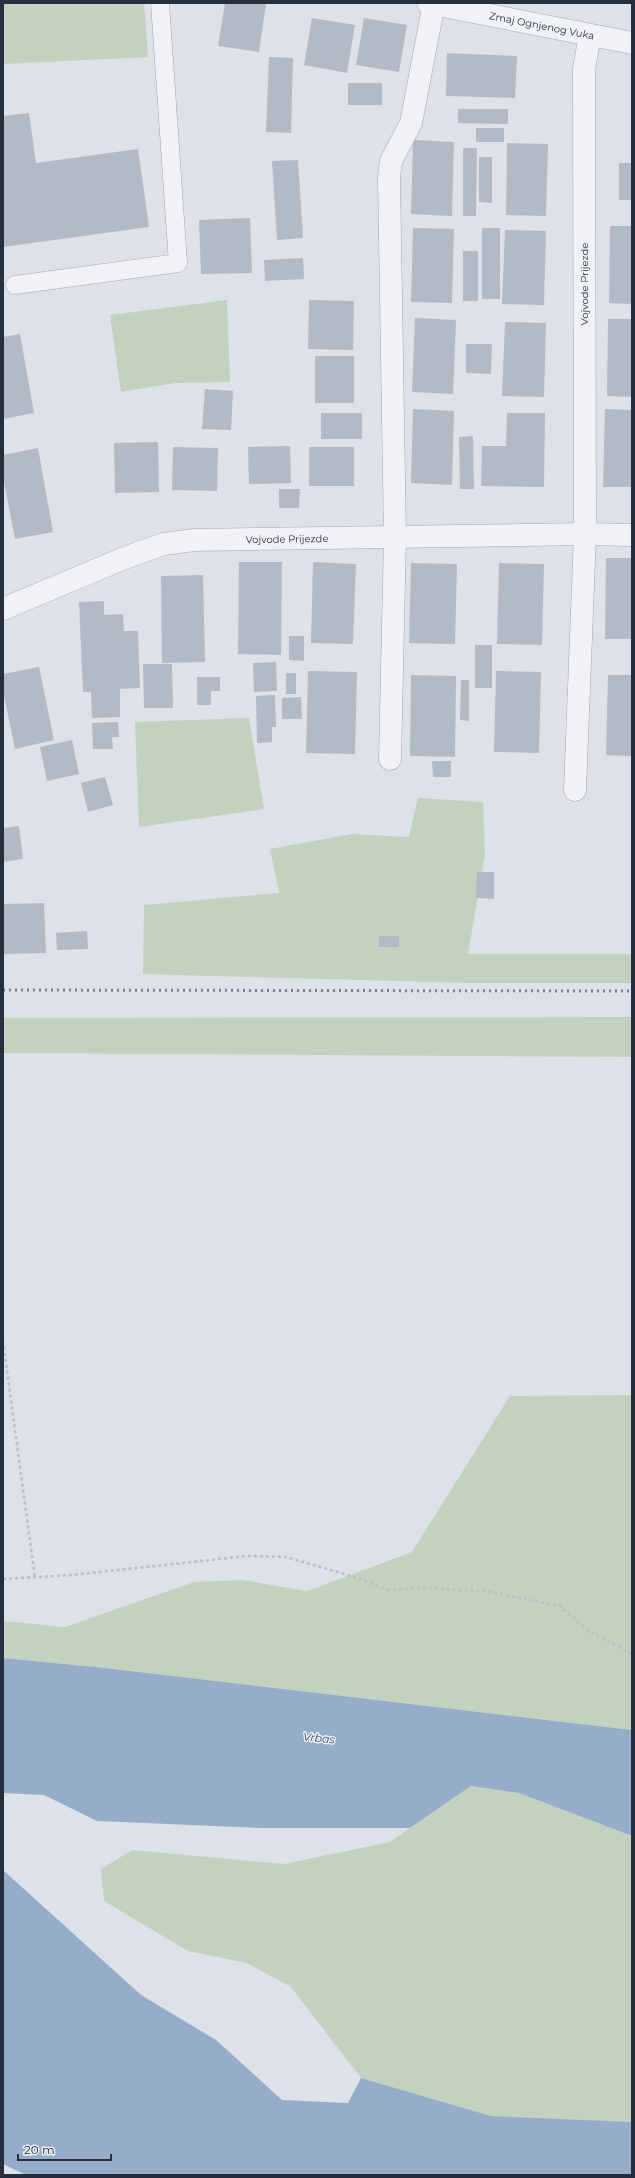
<svg xmlns="http://www.w3.org/2000/svg" width="635" height="2178" viewBox="0 0 635 2178" font-family="Montserrat,sans-serif">
<style>
.green{fill:#c2d2be}
.water{fill:#96adca}
.building{fill:#b4bac5}
.lines{fill:none;stroke-linecap:round;stroke-linejoin:round}
.lane-casing{stroke:#a2a8b2;stroke-width:19}
.street-casing{stroke:#a2a8b2;stroke-width:23}
.path{stroke:#bbbfc6;stroke-width:2.5;stroke-dasharray:3 3;stroke-linecap:butt}
.lane{stroke:#f0f2f6;stroke-width:18}
.street{stroke:#f0f2f6;stroke-width:22}
.rail{stroke:#768092;stroke-width:3;stroke-dasharray:2 4;stroke-linecap:butt}
.labels{text-anchor:middle;dominant-baseline:central;stroke-width:3;stroke-linejoin:round;paint-order:stroke}
.street-label{font-size:10px;fill:#262e3f;stroke:#edf0f5}
.water-label{font-size:11px;font-style:italic;fill:#2f4b74;stroke:#edf0f5}
</style>
<rect width="100%" height="100%" fill="#dde1e8"/>
<g class="green">
<polygon points="3,3 144,3 148,57 3,64"/>
<polygon points="227,300 230,382 176,383 121,392 110,315"/>
<polygon points="249,718 264,809 139,827 135,722"/>
<polygon points="418,798 483,802 485,855 468,954 632,954 632,983 467,983 143,974 144,905 279,893 270,849 352,834 409,837"/>
<polygon points="632,1017 632,1057 3,1053 3,1018"/>
<polygon points="632,1395 632,1730 105,1668 3,1658 3,1621 65,1627 194,1582 242,1580 307,1591 412,1552 510,1396"/>
<polygon points="471,1786 519,1793 632,1836 632,2122 491,2116 361,2078 291,1987 247,1963 188,1951 104,1901 101,1869 132,1850 284,1864 390,1842"/>
</g>
<g class="water">
<polygon points="3,1658 105,1668 632,1730 632,1836 519,1793 471,1786 410,1828 260,1828 97,1821 44,1795 3,1793"/>
<polygon points="3,1870 141,1995 216,2040 282,2100 348,2103 361,2078 491,2116 632,2122 632,2175 26,2175 3,2164"/>
</g>
<g class="building">
<polygon points="225,3 266,3 259,52 218,46"/>
<polygon points="312,18 355,25 347,73 304,65"/>
<polygon points="364,18 407,25 399,72 356,65"/>
<polygon points="447,53 517,56 515,98 446,96"/>
<polygon points="269,57 293,58 291,133 266,132"/>
<rect x="348" y="83" width="34" height="22"/>
<polygon points="458,109 508,109 508,124 458,123"/>
<polygon points="29,113 36,163 138,149 149,227 3,247 3,116"/>
<rect x="476" y="128" width="28" height="14"/>
<polygon points="413,140 454,142 452,216 411,214"/>
<polygon points="507,143 548,144 546,216 506,215"/>
<polygon points="463,148 477,148 476,216 463,216"/>
<polygon points="479,157 492,157 492,203 479,202"/>
<polygon points="298,160 303,238 277,240 272,161"/>
<rect x="619" y="163" width="13" height="37"/>
<polygon points="250,218 252,273 201,274 199,220"/>
<polygon points="610,226 632,226 632,304 609,303"/>
<polygon points="413,228 454,229 452,303 411,302"/>
<rect x="482" y="228" width="18" height="71"/>
<polygon points="505,230 546,231 544,305 502,304"/>
<rect x="463" y="251" width="15" height="50"/>
<polygon points="303,258 304,279 265,281 264,260"/>
<polygon points="309,300 354,301 353,350 308,349"/>
<polygon points="415,318 456,320 453,394 412,392"/>
<polygon points="608,319 632,319 632,397 607,396"/>
<polygon points="505,322 546,323 544,397 502,396"/>
<polygon points="20,334 34,413 3,419 3,337"/>
<polygon points="466,344 492,344 491,374 466,373"/>
<rect x="315" y="356" width="39" height="47"/>
<polygon points="205,389 233,391 231,430 202,429"/>
<polygon points="413,409 454,411 452,485 411,483"/>
<polygon points="605,409 632,410 632,487 603,487"/>
<rect x="321" y="413" width="41" height="26"/>
<polygon points="507,413 545,413 544,487 481,486 482,446 506,446"/>
<polygon points="473,436 474,489 460,489 459,437"/>
<polygon points="158,442 159,492 115,493 114,443"/>
<polygon points="290,446 291,483 249,484 248,447"/>
<polygon points="173,447 218,448 217,491 172,490"/>
<rect x="309" y="447" width="45" height="39"/>
<polygon points="38,448 53,532 15,539 3,477 3,455"/>
<polygon points="279,489 300,489 299,508 279,508"/>
<polygon points="606,558 632,558 632,639 605,639"/>
<polygon points="239,562 282,562 281,655 238,654"/>
<polygon points="313,562 356,564 353,644 311,643"/>
<polygon points="411,563 457,564 455,644 409,643"/>
<polygon points="499,563 544,564 542,645 497,644"/>
<polygon points="203,575 205,662 162,663 161,576"/>
<polygon points="104,601 104,615 123,614 124,631 138,631 140,688 120,689 120,717 92,718 91,692 83,692 79,602"/>
<polygon points="289,636 304,636 304,661 289,660"/>
<rect x="475" y="645" width="17" height="43"/>
<polygon points="276,662 277,691 254,692 253,663"/>
<polygon points="143,664 172,664 173,708 144,708"/>
<polygon points="39,667 54,740 15,749 3,691 3,674"/>
<polygon points="308,671 357,672 355,754 306,753"/>
<polygon points="496,671 541,672 539,753 494,752"/>
<rect x="286" y="673" width="10" height="21"/>
<polygon points="411,675 456,676 455,757 410,756"/>
<polygon points="608,675 632,675 632,756 606,755"/>
<polygon points="197,677 220,677 220,691 211,691 211,705 197,705"/>
<polygon points="461,680 469,680 469,721 460,720"/>
<polygon points="275,695 276,727 272,727 272,742 257,743 256,696"/>
<polygon points="301,697 302,719 282,719 282,698"/>
<polygon points="118,722 119,737 112,737 113,749 93,749 92,723"/>
<polygon points="72,740 79,774 47,781 40,747"/>
<polygon points="432,761 451,761 451,777 433,777"/>
<polygon points="105,777 113,805 88,812 81,783"/>
<polygon points="19,826 23,859 3,862 3,828"/>
<polygon points="477,872 494,872 494,899 476,898"/>
<polygon points="44,903 46,953 3,954 3,904"/>
<polygon points="87,931 88,949 57,950 56,933"/>
<rect x="379" y="936" width="20" height="11"/>
</g>
<g class="lines">
<defs>
<polyline id="lane" points="15,285 178,263 160,3"/>
<g id="street">
<path id="s1" d="M 428,3 L 632,43"/>
<path id="s2" d="M 3,609 L 127,557 L 164,544 L 194,540 L 585,534 L 632,535"/>
<polyline points="390,759 395,537 389,178 391,161 411,123 434,3"/>
<polyline points="575,790 585,534 584,69 590,35"/>
</g>
</defs>
<use href="#lane" class="lane-casing"/>
<use href="#street" class="street-casing"/>
<g class="path">
<polyline points="3,1341 35,1578"/>
<polyline points="3,1579 72,1575 247,1556 286,1557 351,1576 389,1590 419,1588 486,1591 560,1606 587,1630 632,1654"/>
</g>
<use href="#lane" class="lane"/>
<use href="#street" class="street"/>
<polyline class="rail" points="3,990 632,991"/>
</g>
<g class="labels">
<g class="street-label">
<text stroke="none"><textPath href="#s1" startOffset="116">Zmaj Ognjenog Vuka</textPath></text>
<text transform="translate(584 284) rotate(-90)">Vojvode Prijezde</text>
<text stroke="none"><textPath href="#s2" startOffset="297">Vojvode Prijezde</textPath></text>
</g>
<g class="water-label">
<text transform="translate(319 1738) rotate(6)">Vrbas</text>
</g>
</g>
<rect width="635" height="2178" fill="none" stroke="#262e3f" stroke-width="8"/>
<path d="M18 2154v6h93v-6" fill="none" stroke="#262e3f" stroke-width="2"/>
<text x="24" y="2154" font-size="12" fill="#262e3f" stroke="#edf0f5" stroke-width="3" paint-order="stroke">20 m</text>
</svg>
